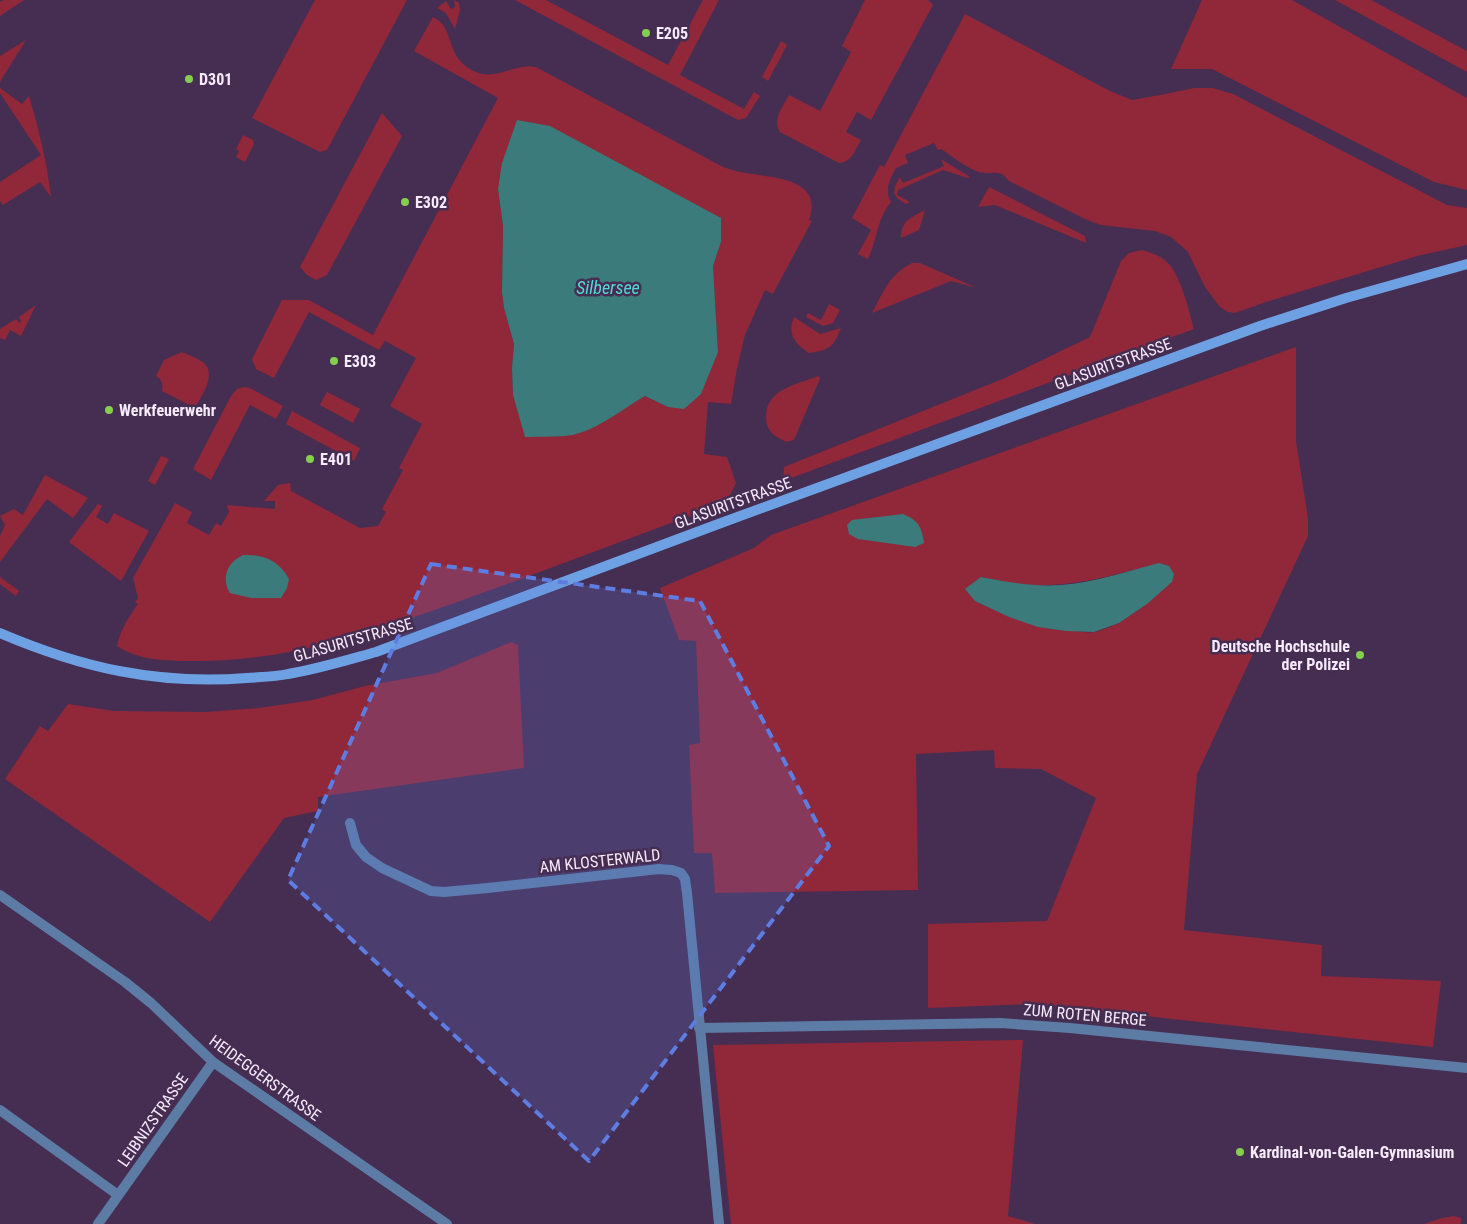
<svg xmlns="http://www.w3.org/2000/svg" width="1467" height="1224" viewBox="0 0 1467 1224" font-family="'Roboto Condensed',sans-serif">
<style>
.green{fill:#90283a;fill-rule:evenodd}
.water{fill:#3b7b7b}
.lines{fill:none;stroke-linecap:round;stroke-linejoin:round}
.minor{stroke:#5c7ca6;stroke-width:10}
.secondary{stroke:#6da1e3;stroke-width:10}
.marked{fill:#5e7de3;fill-opacity:0.2;stroke:#5e7de3;stroke-width:4;stroke-dasharray:10 6;stroke-linejoin:round}
.poi-dot{fill:#83d04e;stroke:#462d52;stroke-width:2}
.labels{text-anchor:middle;dominant-baseline:central;stroke-width:5;stroke-linejoin:round;paint-order:stroke}
.poi-label{font-size:16px;font-weight:bold;fill:#f6eafc;stroke:#462d52;text-anchor:start}
.street-label{font-size:16px;fill:#f6eafc;stroke:#462d52}
.water-label{font-size:18px;font-style:italic;fill:#51d9d9;stroke:#462d52}
</style>
<rect width="100%" height="100%" fill="#462d52"/>
<g class="green">
<polygon points="4,0 24,0 0,16 0,2"/>
<polygon points="315,0 407,0 327,150 320,152 252,118"/>
<polygon points="454,0 459,3 460,10 455,29 446,13 437,8 446,1 451,9 455,7"/>
<polygon points="515,0 546,0 668,65 703,0 719,0 680,75 744,109 754,92 760,96 746,118 738,120"/>
<path d="M 865,0 L 928,0 L 933,5 L 871,120 L 857,112 L 846,132 L 861,140 C 855,150 852,162 839,163 L 780,132 C 772,119 783,107 789,95 L 820,111 L 851,52 L 842,46 Z"/>
<polygon points="1202,0 1292,0 1467,98 1467,190 1434,182 1212,69 1171,69"/>
<polygon points="1335,0 1371,0 1467,51 1467,72"/>
<path d="M 965,14 L 1110,91 L 1132,100 L 1160,95 L 1194,88 L 1213,88 L 1233,94 L 1447,205 L 1467,208 L 1467,245 L 1417,256 L 1266,302 L 1235,313 L 1228,312 L 1220,307 L 1205,287 L 1188,252 L 1171,237 L 1155,231 L 1101,225 L 1085,219 L 1009,181 C 999,167 990,176 979,172 C 966,168 953,157 941,149 L 938,150 L 934,143 L 905,155 L 908,163 L 896,168 C 890,179 884,190 891,202 C 876,221 878,238 868,259 L 858,254 L 871,230 L 852,218 L 880,165 L 884,167 Z"/>
<path d="M 433,17 C 457,28 443,58 476,72 C 498,81 516,62 536,67 L 723,167 C 730,169 738,172 746,173 C 773,178 824,178 809,220 L 812,221 L 773,294 L 765,290 L 745,335 L 737,368 L 731,404 L 708,402 L 704,454 L 727,457 L 736,483 L 730,495 L 722,504 C 663,526 604,548 545,570 C 497,588 448,606 399,622 C 327,645 267,662 189,661 C 165,661 138,660 117,646 C 121,628 128,618 138,604 L 135,602 L 138,598 L 133,578 L 175,503 L 192,512 L 187,523 L 209,535 L 216,523 L 221,526 L 229,512 L 227,505 L 275,509 L 275,501 L 264,501 L 278,485 L 290,483 L 291,491 L 360,528 L 378,526 L 386,512 L 382,509 L 403,470 L 399,468 L 422,424 L 390,406 L 416,358 L 385,341 L 379,350 L 309,312 L 274,378 L 256,369 L 252,359 L 282,300 L 309,300 L 373,335 L 498,98 L 414,51 ZM 498,189 L 721,242 L 713,266 L 718,352 L 668,407 L 645,396 L 631,404 L 513,395 L 512,368 L 514,344 L 504,308 L 502,292 L 503,226 Z"/>
<polygon points="26,40 0,82 0,56"/>
<polygon points="781,41 787,45 768,81 762,77"/>
<path d="M 0,88 L 22,104 L 29,96 C 39,130 47,162 51,197 L 40,182 L 3,205 L 0,201 L 0,182 L 41,155 L 0,93 Z"/>
<polygon points="382,113 402,136 327,275 316,280 307,275 300,267"/>
<polygon points="243,135 253,140 254,144 245,162 236,157 239,151 236,149"/>
<polygon points="941,159 970,177 968,178 943,170 898,190 897,195 910,202 906,204 897,198 894,193 895,186 900,177 903,183 944,166"/>
<polygon points="989,187 1085,236 1086,243 995,205 978,207"/>
<path d="M 925,210 L 919,230 L 901,238 C 901,220 911,218 925,210 Z"/>
<path d="M 1142,250 C 1151,253 1160,255 1167,262 C 1181,275 1189,311 1194,329 L 783,481 L 784,467 L 1005,378 L 1090,337 L 1121,261 L 1129,253 Z"/>
<path d="M 912,263 L 920,263 L 977,288 L 951,281 L 872,313 C 884,291 889,275 912,263 Z"/>
<polygon points="829,304 840,310 833,323 823,326 806,317 808,313 821,320"/>
<polygon points="36,305 21,336 10,330 5,340 0,338 0,329 16,319 19,323 21,321 19,317"/>
<path d="M 794,317 L 820,334 L 841,328 C 833,348 829,350 809,353 C 795,344 787,334 794,317 Z"/>
<path d="M 1296,347 L 1296,441 L 1308,518 L 1308,536 L 1197,774 L 1184,930 L 1322,945 L 1321,976 L 1441,981 L 1433,1047 L 1033,1004 L 928,1008 L 928,924 L 1047,921 L 1096,798 L 1041,769 L 995,768 L 994,750 L 916,754 L 918,890 L 715,893 L 712,853 L 694,853 L 689,745 L 700,743 L 696,641 L 679,640 L 660,588 L 754,548 L 771,535 ZM 1132,570 L 1172,582 C 1149,602 1125,624 1095,632 C 1090,633 1082,632 1076,631 C 1037,630 1010,617 975,601 L 981,577 C 996,580 1011,584 1026,585 C 1063,587 1097,580 1132,570 Z"/>
<path d="M 182,352 C 188,355 198,358 204,363 C 217,376 201,396 195,408 L 162,391 C 163,384 162,379 156,376 L 164,360 Z"/>
<path d="M 818,376 L 820,378 L 819,381 L 794,440 L 787,442 C 775,437 766,431 766,417 C 766,389 796,385 818,376 Z"/>
<polygon points="244,387 250,388 283,406 276,419 250,405 211,480 193,469 231,396 237,389"/>
<polygon points="327,392 360,409 353,423 320,405"/>
<polygon points="292,411 360,448 354,461 286,424"/>
<polygon points="161,456 169,459 155,485 148,481"/>
<polygon points="45,475 88,498 73,518 47,499 0,562 0,536 5,525 0,516 14,509 23,515"/>
<polygon points="98,504 102,506 96,517 108,524 114,513 149,531 121,581 69,542"/>
<polygon points="0,577 19,591 16,596 0,584"/>
<polygon points="511,642 518,645 524,768 318,797 318,811 284,818 210,922 5,779 40,726 48,731 68,704 114,711 206,712 259,708 313,700 365,686 437,673"/>
<polygon points="1023,1040 1008,1216 1035,1224 731,1224 713,1045"/>
<polygon points="1454,1216 1461,1218 1461,1222 1460,1224 1424,1224 1442,1218"/>
</g>
<g class="water">
<path d="M 517,120 L 550,126 L 721,218 L 721,242 L 713,266 L 718,352 L 701,394 L 684,409 L 668,407 L 645,396 C 622,409 602,427 576,434 C 562,438 541,436 525,437 L 513,395 L 512,368 L 514,344 L 504,308 L 502,292 L 503,226 L 498,189 L 502,163 Z"/>
<path d="M 903,514 C 919,521 921,526 924,543 L 915,547 L 858,539 L 849,534 L 847,525 L 852,520 Z"/>
<path d="M 243,555 C 264,554 279,561 289,579 L 287,588 L 281,598 L 251,598 L 230,593 C 224,585 224,570 233,562 C 235,559 240,557 243,555 Z"/>
<path d="M 1159,563 L 1169,566 L 1174,574 L 1172,582 L 1147,604 L 1119,623 L 1094,632 L 1066,631 L 1038,627 L 1009,617 L 975,601 L 965,589 L 981,577 C 1008,582 1034,587 1061,585 C 1094,583 1127,571 1159,563 Z"/>
</g>
<g class="lines">
<g class="minor">
<polyline points="350,823 356,845 366,857 382,868 431,891 444,892 488,888 659,869 672,870 681,873 685,879 687,893 719,1224"/>
<polyline points="0,895 125,982 151,1003 213,1062 447,1224"/>
<polyline points="699,1028 1000,1023 1070,1028 1467,1068"/>
<polyline points="0,1110 118,1195"/>
<polyline points="98,1224 213,1062"/>
</g>
<path class="secondary" d="M 0,633 C 82,668 157,685 247,678 C 260,677 275,677 288,674 C 318,669 347,660 376,652 L 721,523 L 1260,326 L 1346,298 L 1467,264"/>
</g>
<path class="marked" d="M 431,564 L 700,601 L 829,846 L 589,1161 L 288,880 Z"/>
<g class="poi-dot">
<circle cx="646" cy="33" r="5"/>
<circle cx="189" cy="79" r="5"/>
<circle cx="405" cy="202" r="5"/>
<circle cx="334" cy="361" r="5"/>
<circle cx="109" cy="410" r="5"/>
<circle cx="310" cy="459" r="5"/>
<circle cx="1360" cy="655" r="5"/>
<circle cx="1240" cy="1152" r="5"/>
</g>
<g class="labels">
<g class="poi-label">
<text x="656" y="33">E205</text>
<text x="199" y="79">D301</text>
<text x="415" y="202">E302</text>
<text x="344" y="361">E303</text>
<text x="119" y="410">Werkfeuerwehr</text>
<text x="320" y="459">E401</text>
<text x="1350" y="646" text-anchor="end">Deutsche Hochschule<tspan x="1350" dy="18">der Polizei</tspan></text>
<text x="1250" y="1152">Kardinal-von-Galen-Gymnasium</text>
</g>
<g class="street-label">
<text transform="translate(1113 364) rotate(-20)">GLASURITSTRASSE</text>
<text transform="translate(733 503) rotate(-20)">GLASURITSTRASSE</text>
<text transform="translate(353 640) rotate(-16)">GLASURITSTRASSE</text>
<text transform="translate(600 861) rotate(-6)">AM KLOSTERWALD</text>
<text transform="translate(1085 1015) rotate(5)">ZUM ROTEN BERGE</text>
<text transform="translate(265 1078) rotate(36)">HEIDEGGERSTRASSE</text>
<text transform="translate(153 1120) rotate(-55)">LEIBNIZSTRASSE</text>
</g>
<g class="water-label">
<text x="608" y="287">Silbersee</text>
</g>
</g>
</svg>
